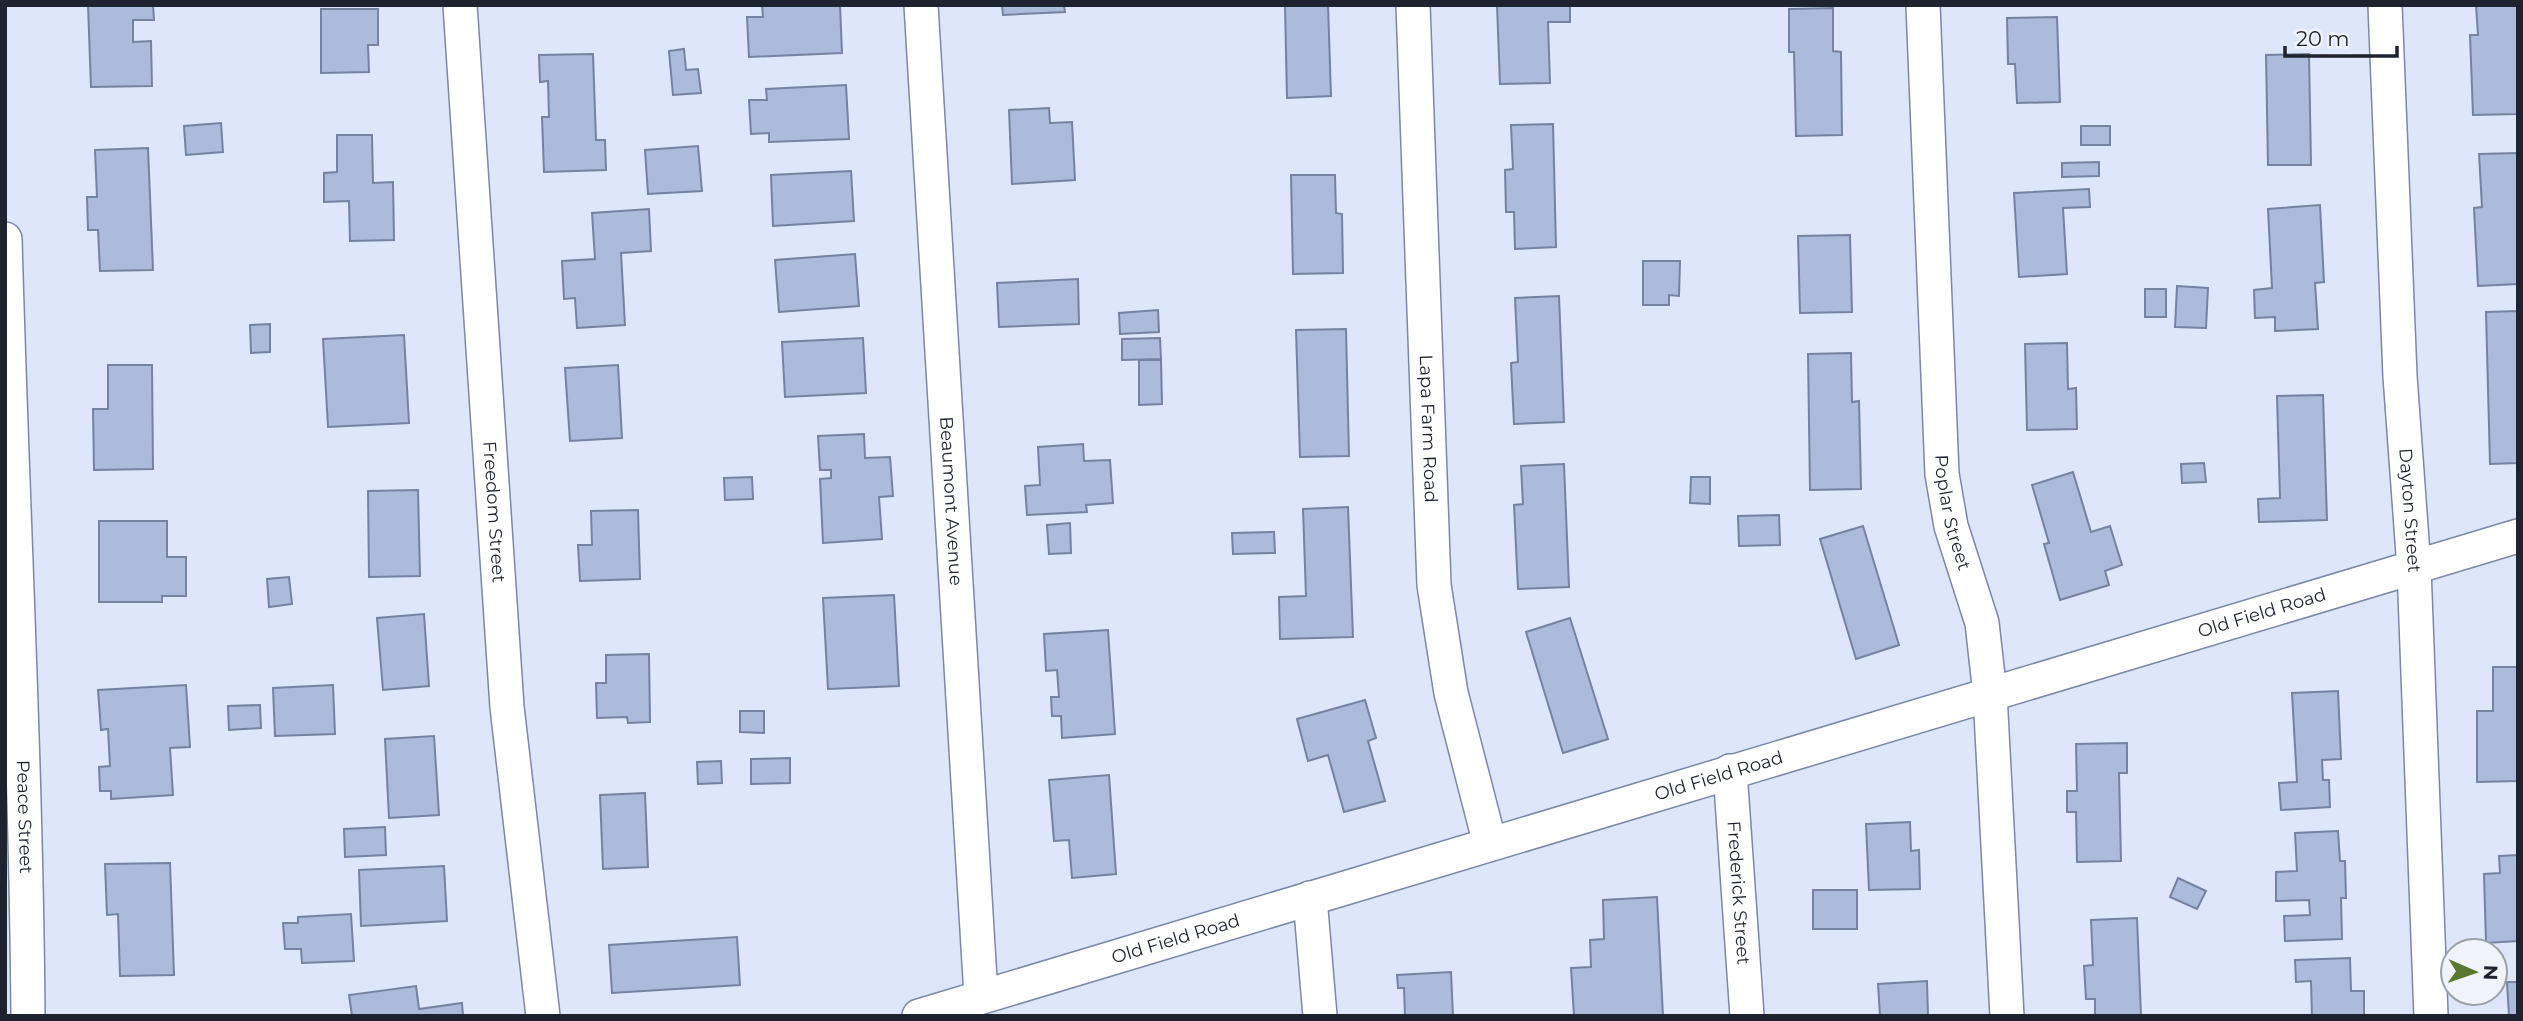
<svg xmlns="http://www.w3.org/2000/svg" width="2523" height="1021" viewBox="0 0 2523 1021" font-family="Montserrat,sans-serif">
<style>
.building{fill:#acbadb;stroke:#7582a0;stroke-width:2}
.lines{fill:none;stroke-linecap:round;stroke-linejoin:round}
.street-casing{stroke:#7b88a7;stroke-width:36}
.street{stroke:#fff;stroke-width:33}
.labels{text-anchor:middle;dominant-baseline:central;stroke-width:6;stroke-linejoin:round;paint-order:stroke}
.street-label{font-size:18px;fill:#1e232f;stroke:#f0f3fa}
</style>
<rect width="100%" height="100%" fill="#dde6fa"/>
<g class="building">
<polygon points="88,5 153,5 154,20 133,20 133,42 151,41 152,86 91,87"/>
<polygon points="762,5 840,5 842,53 749,57 747,17 763,17"/>
<polygon points="1002,5 1064,5 1065,12 1003,15"/>
<polygon points="1285,5 1328,5 1331,96 1287,98"/>
<polygon points="1497,5 1570,5 1570,22 1548,22 1550,83 1500,84"/>
<polygon points="2476,5 2518,5 2518,114 2473,115 2470,35 2478,35"/>
<polygon points="1833,8 1833,51 1841,52 1842,135 1796,136 1794,52 1789,52 1789,9"/>
<polygon points="321,9 378,9 378,45 368,45 369,72 321,73"/>
<polygon points="2057,17 2060,102 2017,103 2015,64 2008,64 2007,18"/>
<polygon points="684,49 686,70 698,69 701,93 673,95 669,51"/>
<polygon points="593,54 596,140 605,140 606,170 544,172 542,117 549,117 548,81 540,82 539,55"/>
<polygon points="2309,54 2311,165 2268,165 2266,55"/>
<polygon points="846,85 849,139 769,142 769,133 751,134 749,100 767,100 766,89"/>
<polygon points="1049,108 1050,123 1072,122 1075,180 1012,184 1009,110"/>
<polygon points="221,123 223,152 186,155 184,126"/>
<polygon points="1553,124 1556,247 1515,249 1514,212 1506,212 1505,170 1513,169 1511,125"/>
<rect x="2081" y="126" width="29" height="19"/>
<polygon points="337,135 372,135 373,183 393,182 394,240 350,241 349,201 324,202 324,173 337,172"/>
<polygon points="698,146 702,191 648,194 645,150"/>
<polygon points="148,148 153,270 100,271 98,230 88,230 87,197 97,197 95,150"/>
<polygon points="2518,153 2518,284 2478,286 2474,208 2482,207 2479,154"/>
<polygon points="2099,162 2099,176 2062,177 2062,163"/>
<polygon points="851,171 854,221 773,226 771,175"/>
<polygon points="1291,175 1335,175 1336,213 1342,214 1343,273 1293,274"/>
<polygon points="2089,189 2090,207 2063,208 2067,274 2019,277 2014,193"/>
<polygon points="2320,205 2324,282 2315,283 2318,329 2275,331 2275,317 2255,318 2254,290 2272,288 2268,209"/>
<polygon points="649,209 651,251 621,253 625,325 577,328 575,298 564,299 562,261 595,259 592,213"/>
<polygon points="1850,235 1852,312 1800,313 1798,236"/>
<polygon points="855,254 859,306 779,312 775,260"/>
<polygon points="1643,261 1680,261 1679,296 1669,295 1669,305 1643,305"/>
<polygon points="1078,279 1079,324 999,327 997,283"/>
<polygon points="2177,286 2208,288 2206,328 2175,327"/>
<rect x="2145" y="289" width="21" height="28"/>
<polygon points="1559,296 1564,422 1514,424 1511,363 1518,362 1515,298"/>
<polygon points="1158,310 1159,332 1120,334 1119,313"/>
<polygon points="2518,311 2518,463 2490,464 2486,312"/>
<polygon points="270,324 270,352 251,353 250,325"/>
<polygon points="1346,329 1349,456 1300,457 1296,330"/>
<polygon points="404,335 409,423 328,427 323,339"/>
<polygon points="863,338 866,393 785,397 782,342"/>
<polygon points="1160,338 1161,359 1122,360 1122,339"/>
<polygon points="2067,343 2068,389 2076,388 2077,429 2027,430 2025,344"/>
<polygon points="1851,353 1852,402 1859,401 1861,489 1810,490 1808,354"/>
<polygon points="1139,360 1161,360 1162,404 1139,405"/>
<polygon points="108,365 152,365 153,469 94,470 93,409 108,409"/>
<polygon points="618,365 622,438 570,441 565,368"/>
<polygon points="2323,395 2327,520 2259,522 2258,499 2280,498 2277,396"/>
<polygon points="864,434 865,458 890,457 893,496 879,497 882,539 823,543 820,479 831,478 831,470 820,470 818,436"/>
<polygon points="1083,444 1084,461 1110,460 1113,503 1086,505 1087,512 1027,515 1025,486 1040,485 1038,447"/>
<polygon points="2204,463 2206,482 2182,483 2181,464"/>
<polygon points="1564,464 1569,587 1518,589 1514,505 1523,504 1521,466"/>
<polygon points="2073,472 2091,532 2110,526 2122,565 2105,571 2109,585 2060,600 2044,544 2049,543 2032,485"/>
<polygon points="752,477 753,499 725,500 724,478"/>
<polygon points="1691,477 1710,477 1710,504 1690,503"/>
<polygon points="418,490 420,576 369,577 368,491"/>
<polygon points="1348,507 1353,637 1280,639 1279,597 1306,596 1303,509"/>
<polygon points="638,510 640,579 580,581 578,545 592,545 591,511"/>
<polygon points="1779,515 1780,545 1739,546 1738,516"/>
<polygon points="99,521 167,521 167,557 186,557 186,596 162,596 162,602 99,602"/>
<polygon points="1070,523 1071,553 1049,554 1047,525"/>
<polygon points="1863,526 1899,645 1856,659 1820,539"/>
<polygon points="1274,532 1275,553 1233,554 1232,533"/>
<polygon points="289,577 292,604 269,607 267,579"/>
<polygon points="894,595 899,686 828,689 823,598"/>
<polygon points="424,614 429,686 383,690 377,618"/>
<polygon points="1570,618 1608,739 1563,753 1526,632"/>
<polygon points="1108,630 1115,734 1062,738 1061,716 1052,716 1051,697 1059,697 1057,670 1046,671 1044,634"/>
<polygon points="649,654 650,722 628,723 627,717 597,718 596,683 606,683 606,655"/>
<polygon points="2493,667 2518,667 2518,781 2477,782 2477,711 2493,711"/>
<polygon points="186,685 190,747 170,748 173,795 111,799 111,791 100,791 99,767 110,766 108,729 101,730 98,690"/>
<polygon points="333,685 335,734 275,736 273,688"/>
<polygon points="2338,691 2341,759 2322,760 2323,780 2329,780 2330,807 2281,810 2279,783 2297,782 2292,693"/>
<polygon points="1365,700 1376,738 1368,741 1385,801 1344,812 1328,755 1308,761 1297,719"/>
<polygon points="260,705 261,728 229,730 228,706"/>
<polygon points="740,711 764,711 764,733 740,732"/>
<polygon points="434,736 439,815 389,818 385,739"/>
<polygon points="2127,743 2127,773 2119,773 2121,861 2077,862 2076,812 2067,812 2067,791 2077,791 2076,744"/>
<polygon points="790,758 790,783 751,784 751,759"/>
<polygon points="721,761 722,783 698,784 697,762"/>
<polygon points="1109,775 1116,874 1072,878 1069,840 1054,841 1049,780"/>
<polygon points="645,793 648,867 603,869 600,795"/>
<polygon points="1910,822 1911,851 1919,850 1920,889 1869,890 1866,824"/>
<polygon points="385,827 386,855 345,857 344,829"/>
<polygon points="2338,831 2340,861 2345,861 2346,898 2341,898 2342,939 2285,941 2284,916 2310,915 2309,900 2276,901 2276,872 2297,871 2295,833"/>
<polygon points="2518,855 2518,941 2486,943 2484,874 2500,873 2499,856"/>
<polygon points="170,863 174,975 120,976 118,914 107,915 105,864"/>
<polygon points="444,866 447,921 361,926 359,870"/>
<polygon points="2178,878 2206,891 2197,909 2170,897"/>
<rect x="1813" y="890" width="44" height="39"/>
<polygon points="1657,897 1663,1016 1574,1016 1571,968 1591,967 1590,940 1604,939 1603,900"/>
<polygon points="351,914 354,961 302,963 301,949 285,949 283,923 298,923 298,917"/>
<polygon points="2137,918 2141,1016 2095,1016 2095,999 2086,999 2084,966 2093,965 2091,920"/>
<polygon points="737,937 740,985 612,993 609,945"/>
<polygon points="2350,958 2351,991 2364,991 2364,1016 2312,1016 2311,981 2296,982 2295,960"/>
<polygon points="1451,972 1453,1016 1405,1016 1404,988 1398,988 1397,975"/>
<polygon points="1927,981 1928,1016 1880,1016 1878,984"/>
<polygon points="2507,982 2518,982 2518,1016 2509,1016"/>
<polygon points="416,986 419,1009 462,1003 463,1016 352,1016 349,995"/>
</g>
<g class="lines">
<defs>
<g id="street">
<path id="s1" d="M 460,5 L 507,707 L 543,1016"/>
<path id="s2" d="M 921,5 L 981,996"/>
<path id="s3" d="M 1413,5 L 1434,585 L 1451,693 L 1490,844"/>
<path id="s4" d="M 1923,5 L 1942,474 L 1951,526 L 1982,623 L 1990,694 L 2007,1016"/>
<path id="s5" d="M 2385,5 L 2400,376 L 2414,568 L 2431,1016"/>
<path id="s6" d="M 5,239 C 12,498 26,757 28,1016"/>
<path id="s7" d="M 1730,771 L 1747,1016"/>
<polyline points="1310,898 1320,1016"/>
<path id="s8" d="M 919,1016 L 2518,536"/>
</g>
</defs>
<use href="#street" class="street-casing"/>
<use href="#street" class="street"/>
</g>
<g class="labels">
<g class="street-label">
<text stroke="none"><textPath href="#s3" startOffset="424">Lapa Farm Road</textPath></text>
<text stroke="none"><textPath href="#s2" startOffset="497">Beaumont Avenue</textPath></text>
<text stroke="none"><textPath href="#s5" startOffset="506">Dayton Street</textPath></text>
<text stroke="none"><textPath href="#s1" startOffset="508">Freedom Street</textPath></text>
<text stroke="none"><textPath href="#s4" startOffset="509">Poplar Street</textPath></text>
<text stroke="none"><textPath href="#s8" startOffset="1402">Old Field Road</textPath></text>
<text stroke="none"><textPath href="#s8" startOffset="835">Old Field Road</textPath></text>
<text stroke="none"><textPath href="#s6" startOffset="578">Peace Street</textPath></text>
<text stroke="none"><textPath href="#s7" startOffset="122">Frederick Street</textPath></text>
<text stroke="none"><textPath href="#s8" startOffset="268">Old Field Road</textPath></text>
</g>
</g>
<rect width="2523" height="1021" fill="none" stroke="#1e232f" stroke-width="14"/>
<g transform="translate(2474 972) rotate(92)"><circle r="33" fill="#f0f3fa" stroke="#9ca0a9" stroke-width="2"/>
<path d="M0-5L12 26L0 18L-12 26Z" fill="#58782f"/>
<text y="-10" font-size="19" font-weight="bold" text-anchor="middle" fill="#1e232f">N</text>
</g>
<path d="M2285 46v10h112v-10" fill="none" stroke="#1e232f" stroke-width="3.5"/>
<text x="2296" y="46" font-size="21" fill="#1e232f" stroke="#f0f3fa" stroke-width="5" paint-order="stroke">20 m</text>
</svg>
